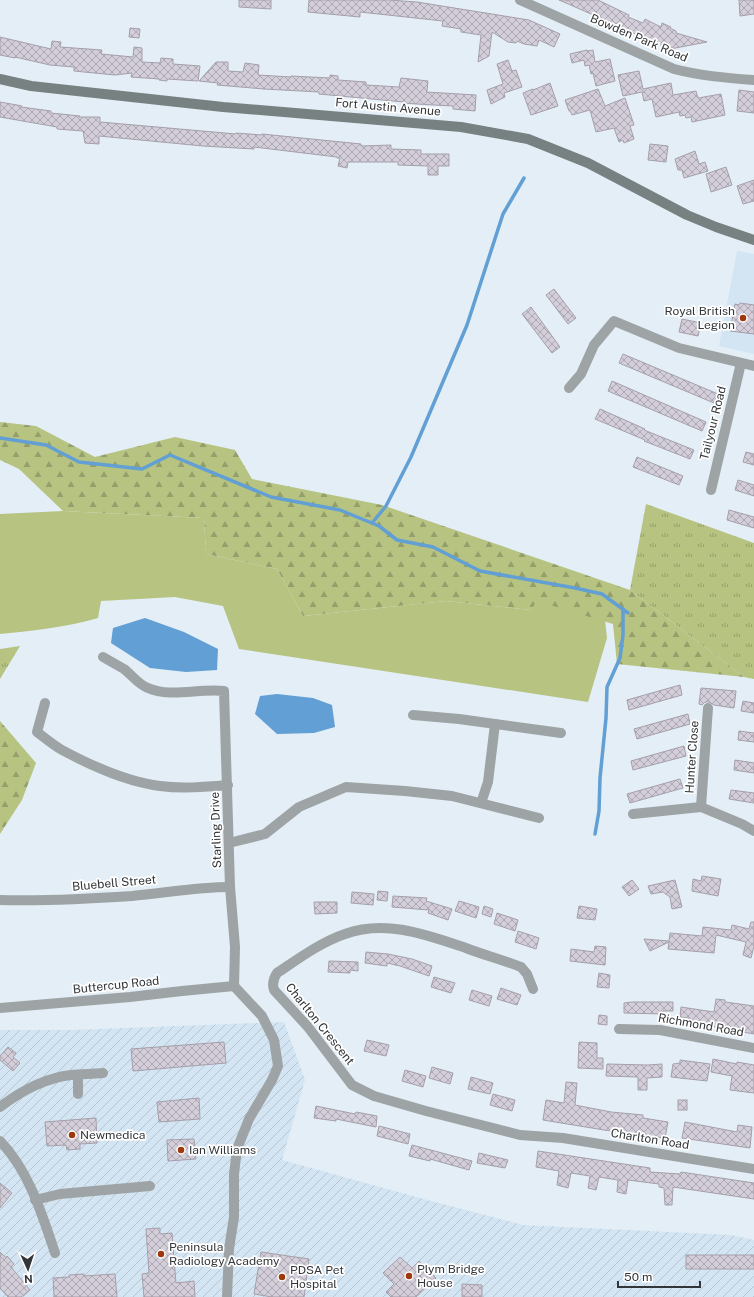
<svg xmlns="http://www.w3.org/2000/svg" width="754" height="1297" viewBox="0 0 754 1297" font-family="'Public Sans',sans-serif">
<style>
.built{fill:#d3e5f3}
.industrial{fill:url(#industrial-furrows)}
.grass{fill:#b7c381}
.forest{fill:url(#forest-firs)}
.park{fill:url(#park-tufts)}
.water{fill:#619fd4}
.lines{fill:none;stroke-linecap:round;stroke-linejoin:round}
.stream{stroke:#619fd4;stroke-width:3.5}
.building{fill:url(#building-cross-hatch);stroke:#a59faa}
.street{stroke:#9ea4a5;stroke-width:10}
.secondary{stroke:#788182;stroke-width:10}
.poi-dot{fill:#9e380d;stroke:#fff;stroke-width:1.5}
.labels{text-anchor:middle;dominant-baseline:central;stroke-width:3.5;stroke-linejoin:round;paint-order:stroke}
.street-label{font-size:12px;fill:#323639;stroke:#fff}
.poi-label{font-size:12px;fill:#323639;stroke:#fff;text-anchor:start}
</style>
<defs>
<pattern id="industrial-furrows" width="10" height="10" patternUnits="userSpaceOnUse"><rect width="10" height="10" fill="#d3e5f3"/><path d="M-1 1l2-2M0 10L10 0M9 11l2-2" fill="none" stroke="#b6c5d1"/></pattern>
<pattern id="forest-firs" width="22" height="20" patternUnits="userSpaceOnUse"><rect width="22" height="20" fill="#b7c381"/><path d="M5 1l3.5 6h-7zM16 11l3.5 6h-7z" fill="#959f6b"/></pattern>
<pattern id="park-tufts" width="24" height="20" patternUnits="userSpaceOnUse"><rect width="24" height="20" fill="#b7c381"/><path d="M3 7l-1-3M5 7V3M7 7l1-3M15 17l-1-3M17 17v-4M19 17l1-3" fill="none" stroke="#959f6b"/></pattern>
<pattern id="building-cross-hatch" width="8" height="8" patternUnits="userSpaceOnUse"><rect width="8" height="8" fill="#d3ced9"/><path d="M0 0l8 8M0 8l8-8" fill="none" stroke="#aca8b1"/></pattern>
</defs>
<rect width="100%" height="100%" fill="#e3eef6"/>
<polygon class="built" points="737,251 754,254 754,354 719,346"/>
<polygon class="industrial" points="284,1022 305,1080 282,1160 431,1201 523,1225 731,1235 754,1240 754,1297 0,1297 0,1030 73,1030"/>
<path class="grass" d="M 63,511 L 204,518 L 206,554 L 277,569 L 303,616 L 446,601 L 531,610 L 537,600 L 604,611 L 607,638 L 588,702 L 239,649 L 223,606 L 175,597 L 101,601 L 98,618 C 66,627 33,631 0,634 L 0,514 Z"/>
<g class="forest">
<polygon points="0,422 36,426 95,457 175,437 235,450 252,479 382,505 630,590 744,677 617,664 613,624 537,601 531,610 446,601 303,616 277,569 206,554 204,518 63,511 19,469 0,460"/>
<polygon points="0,721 36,763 22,800 0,834"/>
</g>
<g class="park">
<polygon points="646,504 754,543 754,679 744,677 630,590"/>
<polygon points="20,646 0,679 0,649"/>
</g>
<g class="water">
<polygon points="145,618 184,632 218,649 217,670 186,672 150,668 111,643 113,628"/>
<polygon points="277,694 313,698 332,705 335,727 314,733 277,734 255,714 260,696"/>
</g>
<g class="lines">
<g class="stream">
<polyline points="0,438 46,445 79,462 142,469 170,455 271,497 340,510 379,526 397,540 433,547 480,571 575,588 602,594 628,613"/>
<polyline points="372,523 386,506 411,457 467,325 503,214 524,178"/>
<polyline points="595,834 599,811 600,778 606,718 607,687 620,658 623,635 623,609"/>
</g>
</g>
<g class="building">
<polygon points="239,0 271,0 271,9 239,7"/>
<polygon points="309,0 389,0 417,2 529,20 560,34 554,47 539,40 537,46 524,44 517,41 516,43 508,42 492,32 489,56 478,62 481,35 461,32 461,29 442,26 443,21 360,12 360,17 308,12"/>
<polygon points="559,0 598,0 629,15 628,17 643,23 645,19 661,27 662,23 671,27 670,28 676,31 676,33 707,42 670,49 622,28 622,29 597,19 598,17"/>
<polygon points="739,0 754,0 754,14 740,16"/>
<polygon points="130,28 140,29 139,38 129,37"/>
<polygon points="0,37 51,49 52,41 61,42 60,47 102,50 101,54 133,57 134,47 142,48 142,62 160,63 161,58 173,59 173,64 200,66 198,81 167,79 167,81 159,80 159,79 131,77 132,73 115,75 74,71 74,67 50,65 15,57 15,58 0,55"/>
<polygon points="587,50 588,51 593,50 595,62 610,59 615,81 596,86 593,73 591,74 589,65 585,66 584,60 572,63 570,54"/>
<polygon points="508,60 512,71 516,70 522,87 504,93 505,97 491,104 487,90 503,84 497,64"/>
<polygon points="216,62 228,62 228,71 243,72 245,63 259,65 258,75 291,77 291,76 330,78 330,75 338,76 338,80 366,82 366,85 399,87 401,78 428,81 427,91 426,92 476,95 475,111 453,109 453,106 417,104 404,103 404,102 319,94 319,92 264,89 217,85 218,83 199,81"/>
<polygon points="639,71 643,89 671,83 673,95 696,91 698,98 721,94 725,115 692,122 691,117 686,118 685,115 680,116 679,112 656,117 652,99 644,101 642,92 623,96 618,75"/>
<polygon points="550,83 558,106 531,115 523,93 533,89 533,90"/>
<polygon points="598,89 605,106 625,98 634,125 630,126 634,139 624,143 623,140 619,142 614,128 596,132 590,110 572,115 570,111 569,111 565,100"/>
<polygon points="739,90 754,92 754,113 737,111"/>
<polygon points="0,102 17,105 22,106 21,107 51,111 51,113 80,116 79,117 100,117 100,122 236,134 236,133 262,135 262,134 361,144 361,146 391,145 391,149 421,150 421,154 449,154 449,166 438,166 438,175 428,175 428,166 398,165 398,162 348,162 347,168 338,166 340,158 337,158 337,157 254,147 254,149 203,146 99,136 99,144 85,143 83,131 57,129 57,127 0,117"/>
<polygon points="650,144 668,146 666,162 648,160"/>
<polygon points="695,151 699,164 705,162 708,171 684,178 682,170 678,170 675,159"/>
<polygon points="726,167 732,185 711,192 706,174"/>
<polygon points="754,180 754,201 743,204 737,186"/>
<polygon points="554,289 576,318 568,324 546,295"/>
<polygon points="740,303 754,305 754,334 730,331 735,304 739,305"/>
<polygon points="531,307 560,347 552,353 522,314"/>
<polygon points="682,319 701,323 698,336 679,332"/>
<polygon points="623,354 718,394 714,403 619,363"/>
<polygon points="612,381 706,422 702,431 608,391"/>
<polygon points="600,409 645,429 644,430 694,450 690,459 644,441 645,440 595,419"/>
<polygon points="746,452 754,454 754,465 743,462"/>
<polygon points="637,457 683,476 679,485 633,467"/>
<polygon points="738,480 754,485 754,496 735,490"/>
<polygon points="729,510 754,517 754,528 727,520"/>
<polygon points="680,685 682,695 629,710 627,700"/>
<polygon points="701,688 736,691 734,708 714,705 709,702 705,702 702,705 699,704"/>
<polygon points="743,701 754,703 754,713 741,711"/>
<polygon points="688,714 690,724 637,739 634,729"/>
<polygon points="739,731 754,733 754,742 738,740"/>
<polygon points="684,746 686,756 633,770 631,761"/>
<polygon points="735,760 754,763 754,773 734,770"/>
<polygon points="680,779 683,788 630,803 627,794"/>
<polygon points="731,790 754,793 754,803 729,799"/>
<polygon points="702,876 721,879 718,896 692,891 693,879 701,881"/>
<polygon points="632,880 639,889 629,896 622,887"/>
<polygon points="675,880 682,907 672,909 670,897 663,892 651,894 648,886"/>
<polygon points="378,891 388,892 387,901 377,900"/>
<polygon points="352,892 374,894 373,905 351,903"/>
<polygon points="393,896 427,898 426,901 452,909 448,920 428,913 429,910 392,907"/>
<polygon points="459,901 479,907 476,918 455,911"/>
<polygon points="314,902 337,902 337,913 315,914"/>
<polygon points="484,906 493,909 491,917 482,914"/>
<polygon points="579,906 597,909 595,920 577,918"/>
<polygon points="497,913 518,920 515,931 494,924"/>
<polygon points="751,922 754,922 754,946 751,958 743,955 746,942 716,935 714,953 668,949 669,942 650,951 644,939 669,941 670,933 702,936 703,927 731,930 732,925 749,929"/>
<polygon points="518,931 539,938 536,949 515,942"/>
<polygon points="595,946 606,947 605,965 570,961 571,949 594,952"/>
<polygon points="366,952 388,954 412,959 432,966 429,976 400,966 387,963 387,966 365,963"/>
<polygon points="329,961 358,962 358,971 350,970 350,973 328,972"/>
<polygon points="599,973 610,975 609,988 597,987"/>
<polygon points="434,977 455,983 451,993 431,987"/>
<polygon points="501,988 521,995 517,1005 497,999"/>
<polygon points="472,990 492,996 489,1006 469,1000"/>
<polygon points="716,999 725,1000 725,1002 754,1006 754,1034 688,1022 689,1018 680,1017 681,1007 714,1012"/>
<polygon points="632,1002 673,1002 673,1011 663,1011 663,1014 624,1013 624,1003"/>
<polygon points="599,1015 607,1016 607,1025 598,1024"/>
<polygon points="367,1040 389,1045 386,1056 364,1051"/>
<polygon points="224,1042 226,1063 133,1071 131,1049"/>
<polygon points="579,1042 597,1043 597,1058 603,1058 603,1069 578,1068"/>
<polygon points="8,1047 16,1053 13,1057 20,1063 13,1071 0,1060 0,1056"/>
<polygon points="713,1059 737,1064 737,1062 754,1065 754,1093 730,1090 732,1076 711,1072"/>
<polygon points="680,1060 710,1064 707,1081 671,1077 673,1064 680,1063"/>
<polygon points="607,1064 648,1065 662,1064 662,1077 647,1078 647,1090 638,1090 638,1077 606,1076"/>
<polygon points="432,1067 453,1073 450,1084 429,1078"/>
<polygon points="405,1070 426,1076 423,1087 402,1081"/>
<polygon points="471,1077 493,1083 490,1094 468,1089"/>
<polygon points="566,1082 577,1083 575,1105 611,1112 643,1115 643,1118 668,1122 665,1138 604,1130 543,1120 546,1100 564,1103"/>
<polygon points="493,1094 515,1100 512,1111 490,1105"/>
<polygon points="199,1098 200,1119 159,1122 157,1102"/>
<rect x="678" y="1100" width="9" height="10"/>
<polygon points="316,1106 355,1114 356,1112 377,1116 376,1127 336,1119 336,1121 314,1118"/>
<polygon points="96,1118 97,1143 80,1144 80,1149 67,1150 66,1145 47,1146 45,1122"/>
<polygon points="685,1122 737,1132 738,1125 752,1127 750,1148 682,1138"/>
<polygon points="379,1126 410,1134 408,1144 377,1136"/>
<polygon points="194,1139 196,1159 168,1161 167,1140"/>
<polygon points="412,1145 472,1161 469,1170 430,1159 430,1161 409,1156"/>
<polygon points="538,1151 650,1168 650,1172 680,1174 681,1172 754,1183 754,1199 673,1187 672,1205 665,1205 664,1188 659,1187 659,1184 628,1180 626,1194 617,1192 618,1180 599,1177 596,1190 588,1188 590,1176 571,1173 568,1188 557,1185 559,1171 536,1167"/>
<polygon points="479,1153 508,1160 505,1168 477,1163"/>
<polygon points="0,1183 12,1193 0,1208"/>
<polygon points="160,1228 160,1234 172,1233 176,1283 194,1281 195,1297 144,1297 142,1274 149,1273 146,1229"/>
<polygon points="0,1252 6,1258 7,1256 14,1264 11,1267 30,1290 21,1297 8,1297 0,1288"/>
<polygon points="261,1252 309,1259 304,1297 272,1297 254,1294"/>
<rect x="686" y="1255" width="68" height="14"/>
<polygon points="400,1257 412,1268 419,1261 436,1278 416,1297 391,1297 386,1292 394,1284 383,1273"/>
<polygon points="84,1274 84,1276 115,1274 117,1297 54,1297 53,1278 69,1277 69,1275"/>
<polygon points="462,1284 482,1285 482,1297 462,1297"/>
</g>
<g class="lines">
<g class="street">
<path d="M 520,0 L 674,69 C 701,76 727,78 754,80"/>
<polyline points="569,388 581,374 594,345 614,321 679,348 754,366"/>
<polyline points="711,490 741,363"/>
<path d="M 103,657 C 110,661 117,665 124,669 C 132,675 139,685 148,688 C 170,698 200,688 224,691 L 230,887 L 235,947 L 234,986"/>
<path d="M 45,703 L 37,732 C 45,738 53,745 62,750 C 90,765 128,782 160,786 C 182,789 205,787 228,785"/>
<polyline points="413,715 459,719 561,733"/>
<polyline points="481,803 488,782 495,724"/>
<polyline points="701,807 708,708"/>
<polyline points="633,814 701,807 742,824 754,831"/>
<polyline points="229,843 265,834 299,807 346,787 405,791 452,796 539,818"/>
<path d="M 0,900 C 44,901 88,899 132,896 C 165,893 197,887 230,887"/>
<path d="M 533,989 L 527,974 L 521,967 C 503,960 484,955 466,948 C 427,935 386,919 345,934 C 321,942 298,959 277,973 C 273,979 272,984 274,990 L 308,1027 L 352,1085 L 374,1096 L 426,1111 L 520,1135 L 563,1138 L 754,1169"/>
<polyline points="0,1008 130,997 182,991 234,986"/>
<polyline points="619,1029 660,1030 754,1048"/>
<polyline points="78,1075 78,1094"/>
<path d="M 0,1107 C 21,1091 45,1078 71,1075 C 82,1074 92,1074 103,1073"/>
<path d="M 0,1141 C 29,1171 42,1214 55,1253"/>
<polyline points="35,1200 60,1194 150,1186"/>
<polyline points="227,1297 229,1249 234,1217 234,1174 237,1149 249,1119 272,1080 278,1066 274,1040 262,1016 234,986"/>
</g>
<polyline class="secondary" points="0,79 31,86 223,107 461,127 528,139 588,163 687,215 716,227 754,240"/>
</g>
<g class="poi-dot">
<circle cx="743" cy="318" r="4"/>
<circle cx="72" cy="1135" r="4"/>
<circle cx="181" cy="1150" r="4"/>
<circle cx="161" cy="1254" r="4"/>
<circle cx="409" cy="1276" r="4"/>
<circle cx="282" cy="1277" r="4"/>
</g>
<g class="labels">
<g class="street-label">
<text transform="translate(639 38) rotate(23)">Bowden Park Road</text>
<text transform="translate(388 107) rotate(5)">Fort Austin Avenue</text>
<text transform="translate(713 423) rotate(-76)">Tailyour Road</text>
<text transform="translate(692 757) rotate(-86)">Hunter Close</text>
<text transform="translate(216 830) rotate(-92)">Starling Drive</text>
<text transform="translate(114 883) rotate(-5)">Bluebell Street</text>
<text transform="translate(116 985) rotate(-6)">Buttercup Road</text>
<text transform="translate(320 1024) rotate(51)">Charlton Crescent</text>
<text transform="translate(701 1025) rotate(10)">Richmond Road</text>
<text transform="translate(650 1139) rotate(9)">Charlton Road</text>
</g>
<g class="poi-label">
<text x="735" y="311" text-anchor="end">Royal British<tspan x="735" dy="14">Legion</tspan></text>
<text x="80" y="1135">Newmedica</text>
<text x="189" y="1150">Ian Williams</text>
<text x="169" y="1247">Peninsula<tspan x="169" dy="14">Radiology Academy</tspan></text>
<text x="417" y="1269">Plym Bridge<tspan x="417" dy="14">House</tspan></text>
<text x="290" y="1270">PDSA Pet<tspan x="290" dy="14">Hospital</tspan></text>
</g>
</g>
<g transform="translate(28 1269) rotate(177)" stroke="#ffffff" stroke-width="3" paint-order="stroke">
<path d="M0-3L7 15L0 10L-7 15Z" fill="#323639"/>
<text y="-6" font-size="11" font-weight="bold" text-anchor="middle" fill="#323639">N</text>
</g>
<path d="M618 1281v6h82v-6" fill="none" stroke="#323639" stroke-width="2"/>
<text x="624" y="1281" font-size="12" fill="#323639" stroke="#ffffff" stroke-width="3" paint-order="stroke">50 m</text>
</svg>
